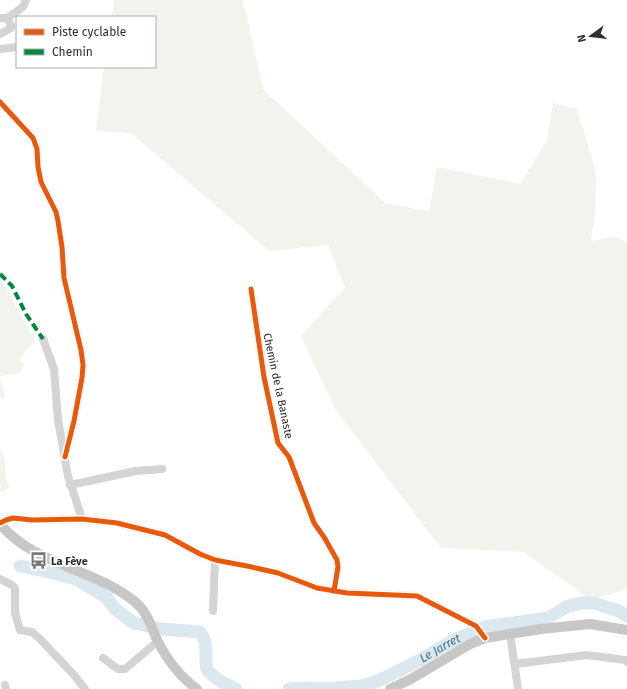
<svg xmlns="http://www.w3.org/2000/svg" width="627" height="689" viewBox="0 0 627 689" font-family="'Fira Sans',sans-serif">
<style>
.green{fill:#f1f4ed}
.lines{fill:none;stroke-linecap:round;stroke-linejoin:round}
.river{stroke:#dce8f0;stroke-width:13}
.minor{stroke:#d4d4d4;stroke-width:8}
.major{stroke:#c7c7c7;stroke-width:10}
.quiet{stroke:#00873e;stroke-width:4;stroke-dasharray:8 4;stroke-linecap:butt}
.cycleway-casing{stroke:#fff;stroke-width:8}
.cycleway{stroke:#e8590c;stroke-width:5}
.labels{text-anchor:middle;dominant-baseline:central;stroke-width:4;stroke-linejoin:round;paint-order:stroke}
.street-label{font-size:11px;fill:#2f2f2f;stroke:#fff}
.poi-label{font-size:11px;font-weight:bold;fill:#2f2f2f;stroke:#fff;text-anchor:start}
.water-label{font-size:12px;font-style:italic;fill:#446f8b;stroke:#fff}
</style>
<rect width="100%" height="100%" fill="#fff"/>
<g class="green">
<polygon points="114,0 243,0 263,89 385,203 429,211 437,167 520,184 547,140 553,103 577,109 596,173 595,217 590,242 614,236 627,242 627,589 591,600 524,552 441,548 335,409 301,336 345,288 328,245 269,251 131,133 96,131 104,67 155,67 155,17 112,17"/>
<polygon points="0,277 35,341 19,359 24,364 19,374 0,376 5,397 0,399"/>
<polygon points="0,449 5,460 6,478 10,487 3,492 0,491"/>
</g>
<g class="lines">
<g class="river">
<path d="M 20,566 L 54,573 L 76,579 L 106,597 L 115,609 L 134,623 L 162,629 L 200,632 C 207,641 206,649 206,659 C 206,663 206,666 207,669 C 212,678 227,685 236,689"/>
<polyline points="289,689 305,688 321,689"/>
<path id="s1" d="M 323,689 L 361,686 L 378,681 L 420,660 L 452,641 L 485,627 L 548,618 L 568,606 L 581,603 L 594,603 L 619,611 L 627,616"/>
</g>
<g class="minor">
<polyline points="0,18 7,18 11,25 11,28 0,34"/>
<polyline points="7,18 23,7 26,0"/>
<polyline points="0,49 17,47"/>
<polyline points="0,102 33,138 37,149 38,167 41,182 56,212 58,221 62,247 64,278 81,350 83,365 82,378 74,421 65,457"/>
<polyline points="251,289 264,377 278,443 289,457 314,523 324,537 337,560 338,567 334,591"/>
<polyline points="43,339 54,369 58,420 68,476 82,519"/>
<polyline points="70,485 136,471 162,469"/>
<polyline points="0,523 6,520 13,518 32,520 82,519 117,523 165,535 200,554 215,560 247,566 278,573 317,588 347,593 417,596 476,626 485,638"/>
<polyline points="0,579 12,585 15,588 15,613 20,630 32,632 41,640 74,675 85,689"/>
<polyline points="213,611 215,560"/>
<polyline points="510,633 518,689"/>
<polyline points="103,658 118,669 125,669 158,641"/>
<polyline points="515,664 587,655 625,660 627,662"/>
<polyline points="5,685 6,689"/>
</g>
<g class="major">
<path d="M 0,524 C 34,565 93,568 134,601 C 148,612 151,627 158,642 C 168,661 180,677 197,689"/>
<polyline points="390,689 411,679 470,644 485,638 541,629 590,624 627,630"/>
</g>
<polyline class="quiet" points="0,274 12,286 26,314 43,339"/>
<defs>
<g id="cycleway">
<polyline points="0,102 33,138 37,149 38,167 41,182 56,212 58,221 62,247 64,278 81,350 83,365 82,378 74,421 65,457"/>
<polyline points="251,289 264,377 278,443 289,457 314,523 324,537 337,560 338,567 334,591"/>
<polyline points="0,523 6,520 13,518 32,520 82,519 117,523 165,535 200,554 215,560 247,566 278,573 317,588 347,593 417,596 476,626 485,638"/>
</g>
</defs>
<use href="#cycleway" class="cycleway-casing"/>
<use href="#cycleway" class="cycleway"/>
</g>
<defs>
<symbol id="bus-bare" viewBox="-9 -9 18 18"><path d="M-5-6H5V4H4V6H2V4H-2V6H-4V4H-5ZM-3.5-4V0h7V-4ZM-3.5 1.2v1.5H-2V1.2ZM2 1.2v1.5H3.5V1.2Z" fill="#787878" stroke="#fff" stroke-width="2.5" paint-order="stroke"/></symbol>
</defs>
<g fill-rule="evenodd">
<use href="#bus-bare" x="26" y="548" width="25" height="25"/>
</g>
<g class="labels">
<g class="street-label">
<text transform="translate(278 386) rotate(78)">Chemin de la Banaste</text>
</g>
<g class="poi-label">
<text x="51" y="561">La Fève</text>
</g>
<g class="water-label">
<text stroke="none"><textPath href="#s1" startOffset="126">Le Jarret</textPath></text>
</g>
</g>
<rect x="16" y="16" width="140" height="52" fill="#ffffff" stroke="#acacac"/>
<rect x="24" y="29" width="20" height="6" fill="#e8590c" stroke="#acacac"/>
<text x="52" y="36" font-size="12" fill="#2f2f2f">Piste cyclable</text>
<rect x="24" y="49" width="20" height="6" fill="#00873e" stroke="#acacac"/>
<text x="52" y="56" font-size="12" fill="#2f2f2f">Chemin</text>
<g transform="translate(591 36) rotate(255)" stroke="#ffffff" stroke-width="3" paint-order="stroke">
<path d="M0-3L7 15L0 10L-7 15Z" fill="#2f2f2f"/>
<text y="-6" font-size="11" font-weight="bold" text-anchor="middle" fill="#2f2f2f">N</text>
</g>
</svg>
